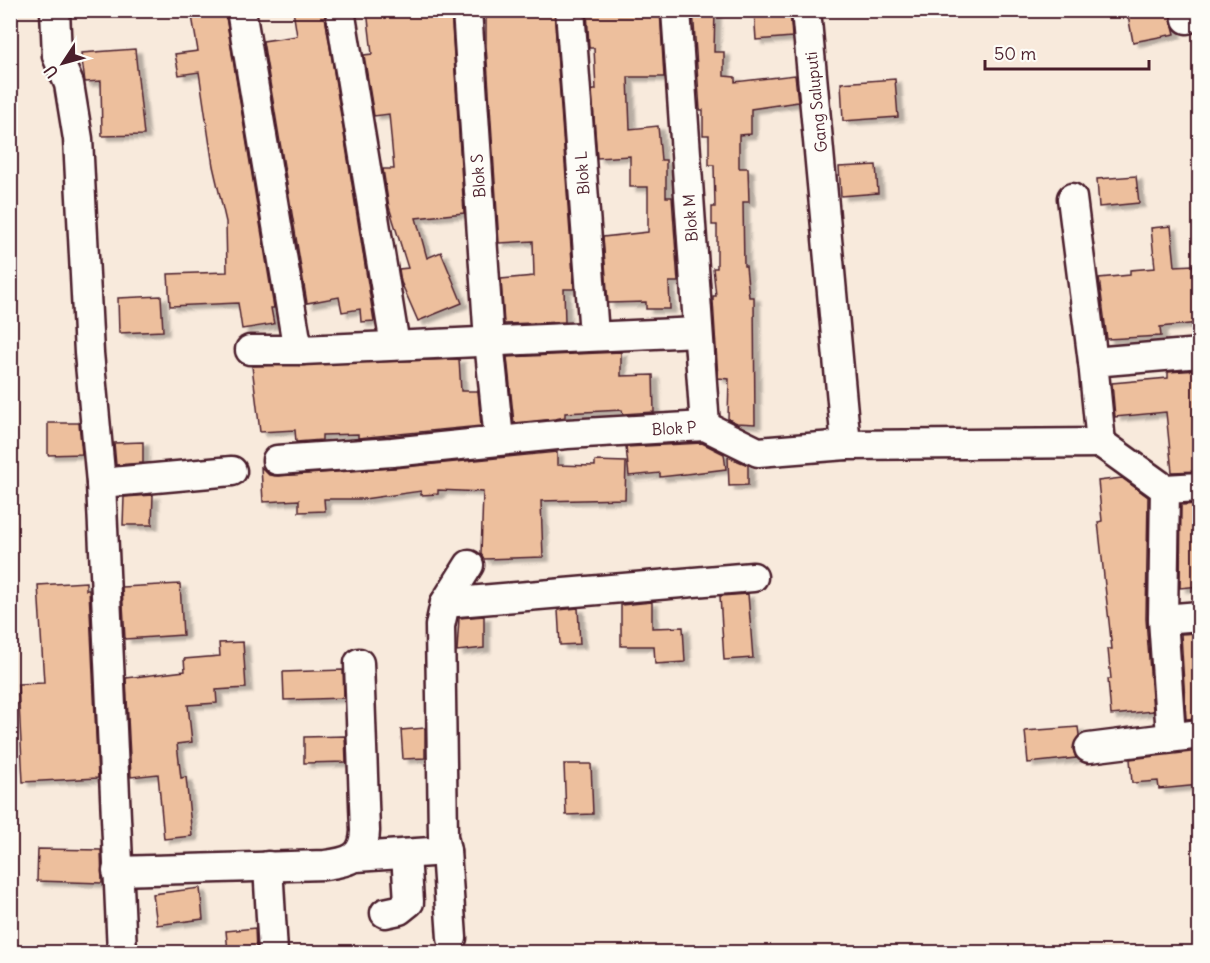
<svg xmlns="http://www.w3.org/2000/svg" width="1210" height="963" viewBox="0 0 1210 963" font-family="Delius,sans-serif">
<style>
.building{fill:#edbf9d;stroke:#4a1f2b;stroke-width:1.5;filter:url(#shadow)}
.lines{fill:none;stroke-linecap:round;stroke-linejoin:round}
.minor-casing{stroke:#4a1f2b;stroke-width:33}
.minor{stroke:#fdfcf7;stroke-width:28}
.labels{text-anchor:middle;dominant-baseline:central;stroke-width:4.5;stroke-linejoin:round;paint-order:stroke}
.street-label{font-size:16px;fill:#4a1f2b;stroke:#fdfcf7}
</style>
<defs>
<filter id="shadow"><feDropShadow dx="6" dy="4" stdDeviation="1.5" flood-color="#0004"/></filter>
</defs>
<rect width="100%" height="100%" fill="#f8eadc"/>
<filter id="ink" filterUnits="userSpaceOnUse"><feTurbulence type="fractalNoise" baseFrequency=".0167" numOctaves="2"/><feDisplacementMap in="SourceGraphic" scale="12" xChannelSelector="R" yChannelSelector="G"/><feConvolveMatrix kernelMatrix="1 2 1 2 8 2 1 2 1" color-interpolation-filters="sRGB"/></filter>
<g filter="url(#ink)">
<g class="building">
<polygon points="293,10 324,10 374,321 361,322 360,309 342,312 339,297 307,303 263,41 297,36"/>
<polygon points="367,10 405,10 405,13 451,10 464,213 416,218 427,258 441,252 462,303 418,321 401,282 399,269 408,268 389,207 383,169 394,169 389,114 374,116 364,55 372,54"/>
<polygon points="486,10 554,10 574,289 564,289 565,322 504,324 501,279 534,276 533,241 499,243 486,46"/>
<polygon points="587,10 660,10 664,77 628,77 630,129 658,126 661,160 666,160 666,197 672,197 678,282 669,282 670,309 646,309 646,302 608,303 603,237 648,232 648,187 630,187 630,156 597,158 592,90 596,90 594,48 589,48"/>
<polygon points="693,10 715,10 714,52 724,52 724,76 735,77 735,82 795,75 798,102 751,109 751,134 739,135 739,168 748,168 749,202 743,202 744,266 746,266 749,297 754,297 755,424 737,423 728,419 729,379 718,378 713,301 713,296 716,296 713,268 717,268 717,225 712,225 712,207 715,207 714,165 709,165 709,135 703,135 703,110 700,110"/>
<polygon points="754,10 790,10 792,37 756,40"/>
<polygon points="1127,10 1169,10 1175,34 1133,42"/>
<polygon points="225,11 274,308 271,308 274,324 242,329 238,303 170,306 168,274 227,272 226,222 213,166 199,72 179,75 175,54 198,51 192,16"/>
<polygon points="135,49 144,135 102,136 101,81 85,82 81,53"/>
<polygon points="895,79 898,117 843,121 841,83"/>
<polygon points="876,165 878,193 841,196 839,167"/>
<polygon points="1136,176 1139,203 1099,207 1097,179"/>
<polygon points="1171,226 1175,266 1193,265 1199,323 1160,327 1161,336 1107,339 1099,278 1130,275 1130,270 1155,268 1151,228"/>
<polygon points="161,296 163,331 119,333 118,298"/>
<polygon points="621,352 621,376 653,375 654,412 623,414 622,410 565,413 565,417 555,419 514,423 507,357"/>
<polygon points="459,359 461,391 478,391 481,426 358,438 358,434 322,435 322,440 296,442 295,430 260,432 252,366"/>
<polygon points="1199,370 1200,471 1172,472 1166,412 1115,417 1112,383 1168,378 1168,372"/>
<polygon points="48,423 79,423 82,454 48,455"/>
<polygon points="143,442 143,463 116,465 114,443"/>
<polygon points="702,443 724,454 726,469 678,475 660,477 660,473 629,476 626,447"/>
<polygon points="557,452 557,465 595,466 595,461 626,462 625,499 541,501 543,557 484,559 481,554 483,492 438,490 438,494 421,495 421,491 364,499 324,499 325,511 299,512 299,500 263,502 261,467 269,475 278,476 394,468"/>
<polygon points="728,457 748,465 748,485 729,486"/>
<polygon points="1122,478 1148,497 1146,619 1153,711 1111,715 1108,679 1111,679 1108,649 1112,649 1098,522 1102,521 1098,481"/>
<polygon points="153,495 152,525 123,525 124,497"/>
<polygon points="1200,504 1200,586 1180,588 1181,505"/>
<polygon points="86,582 86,590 89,590 98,778 23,782 18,684 44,683 38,585"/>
<polygon points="180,584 183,635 125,639 122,587"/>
<polygon points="748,594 753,658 724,660 720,596"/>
<polygon points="652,602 652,628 683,627 685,662 655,664 654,646 621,646 621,605"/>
<polygon points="578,608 580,644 560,645 558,610"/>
<polygon points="484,616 484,648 457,651 459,618"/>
<polygon points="1200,633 1200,718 1186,719 1181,634"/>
<polygon points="243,642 246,688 216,690 217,703 188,705 192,742 177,744 181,778 186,777 192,836 164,839 158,774 131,777 126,678 185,671 184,659 220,656 219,643"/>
<polygon points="343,670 344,698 284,700 283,672"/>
<polygon points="1078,727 1079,735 1073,749 1076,758 1028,763 1025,731"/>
<polygon points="425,728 425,758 403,759 401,730"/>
<polygon points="345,736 346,762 304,763 304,737"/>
<polygon points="1200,751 1200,785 1159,789 1158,781 1132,783 1130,759"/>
<polygon points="564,764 591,764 593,814 566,815"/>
<polygon points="38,849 101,850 102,883 37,881"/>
<polygon points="200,888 203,919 157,925 153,894"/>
<polygon points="255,928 256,950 228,952 226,931"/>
</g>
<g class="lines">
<defs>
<g id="minor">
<polyline points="55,10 57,56 69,84 78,139 89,353 101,483 122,952"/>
<polyline points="241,10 296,339 302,350 698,332"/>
<polyline points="340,10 395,345"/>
<polyline points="467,10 489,341 499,440"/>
<polyline points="570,10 594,335"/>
<polyline points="676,10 705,426"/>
<polyline points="806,10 846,445"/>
<polyline points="1185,10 1187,19"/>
<polyline points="1072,198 1093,362"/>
<polyline points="250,350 302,350"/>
<polyline points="1101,443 1093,362 1200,353"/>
<polyline points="1101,443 1165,489 1200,487"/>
<polyline points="277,460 392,452 567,434 705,426 758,452 846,445 1101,443"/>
<polyline points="101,483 232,471"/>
<polyline points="1165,489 1163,619 1171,736"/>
<polyline points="445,603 753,577"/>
<polyline points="1163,619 1200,616"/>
<polyline points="1089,748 1200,734"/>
<polyline points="446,851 452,938"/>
<polyline points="356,857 446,851 443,836 440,626 445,603 469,565"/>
<polyline points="268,866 273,952"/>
<path d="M 117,871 L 325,865 C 349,862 364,858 365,831 L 359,663"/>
<polyline points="385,913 399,910 409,902 406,854"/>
</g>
</defs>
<use href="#minor" class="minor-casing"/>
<use href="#minor" class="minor"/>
</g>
</g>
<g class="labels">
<g class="street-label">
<text transform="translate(816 102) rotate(-96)">Gang Saluputi</text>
<text transform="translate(582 173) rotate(-94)">Blok L</text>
<text transform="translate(478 176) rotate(-94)">Blok S</text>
<text transform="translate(690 218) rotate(-94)">Blok M</text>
<text transform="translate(674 428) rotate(-3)">Blok P</text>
</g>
</g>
<rect width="1210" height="963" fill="none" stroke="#fdfcf7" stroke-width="36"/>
<rect x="18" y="18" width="1174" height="927" fill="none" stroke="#4a1f2b" stroke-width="2" filter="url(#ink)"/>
<g transform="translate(63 63) rotate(234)" stroke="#fdfcf7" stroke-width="4.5" paint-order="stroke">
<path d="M0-4.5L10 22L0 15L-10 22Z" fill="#4a1f2b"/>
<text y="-9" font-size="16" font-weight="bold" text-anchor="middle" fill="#4a1f2b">U</text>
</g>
<path d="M985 60v9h164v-9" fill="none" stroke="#4a1f2b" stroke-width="3"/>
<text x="994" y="60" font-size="18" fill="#4a1f2b" stroke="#fdfcf7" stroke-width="4.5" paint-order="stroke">50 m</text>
</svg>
